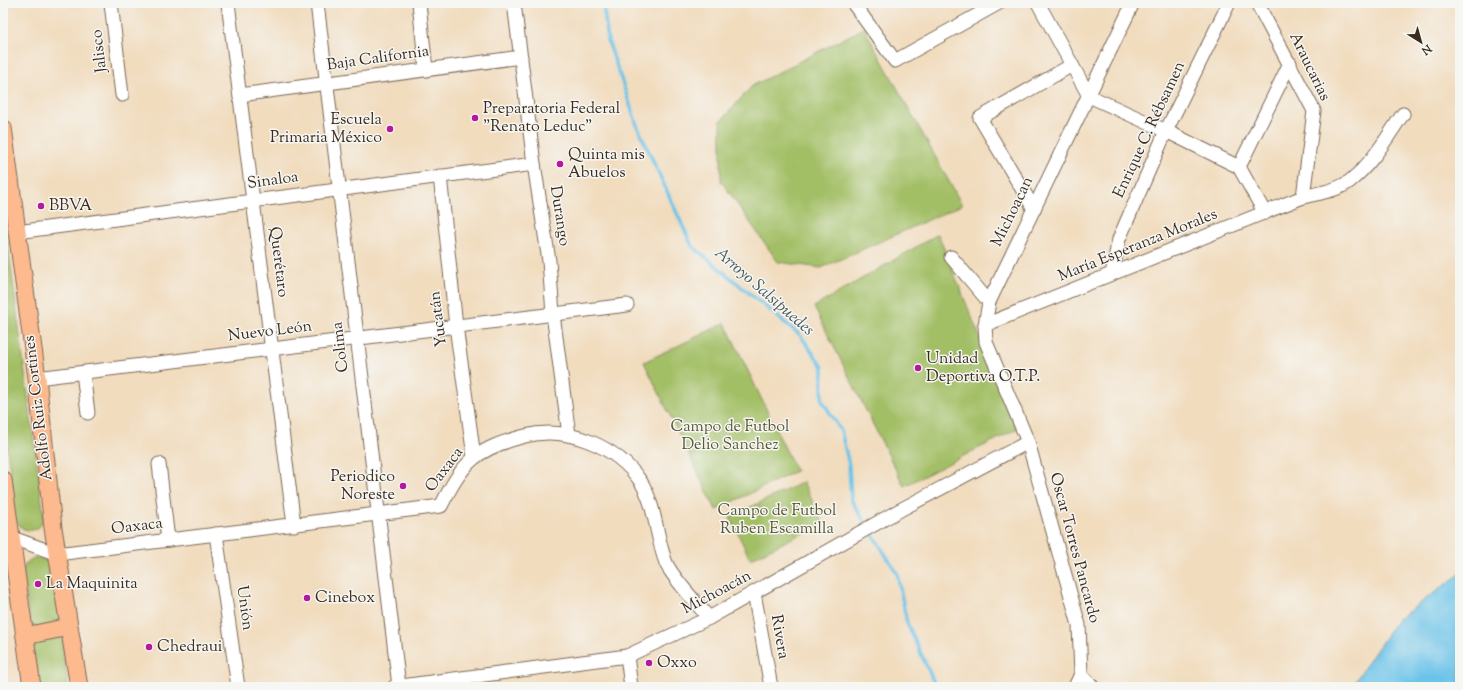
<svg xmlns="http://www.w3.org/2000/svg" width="1463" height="690" viewBox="0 0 1463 690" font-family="'Sorts Mill Goudy',serif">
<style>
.green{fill:#a3bf66;stroke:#6f7442}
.water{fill:#6bc3e9;stroke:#537684}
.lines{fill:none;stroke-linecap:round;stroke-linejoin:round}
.stream{stroke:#6bc3e9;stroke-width:3.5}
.minor-casing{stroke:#7b6856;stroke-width:15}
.major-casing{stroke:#7b6856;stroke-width:19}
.minor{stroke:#fff;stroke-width:13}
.major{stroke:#fcba8e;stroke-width:17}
.poi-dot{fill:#b5179e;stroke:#f6f6f2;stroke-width:1.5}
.labels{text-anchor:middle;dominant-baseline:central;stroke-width:3;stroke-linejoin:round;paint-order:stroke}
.street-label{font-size:16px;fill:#3b2a1e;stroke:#f6f6f2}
.poi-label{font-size:16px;fill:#3b2a1e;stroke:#f6f6f2;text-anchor:start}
.park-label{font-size:16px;fill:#5a5734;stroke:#f6f6f2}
.water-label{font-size:17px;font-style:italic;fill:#49585b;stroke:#f6f6f2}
</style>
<rect width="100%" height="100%" fill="#f6f6f2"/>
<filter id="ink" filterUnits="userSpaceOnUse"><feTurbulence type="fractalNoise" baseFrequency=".025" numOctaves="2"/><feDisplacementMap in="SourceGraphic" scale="8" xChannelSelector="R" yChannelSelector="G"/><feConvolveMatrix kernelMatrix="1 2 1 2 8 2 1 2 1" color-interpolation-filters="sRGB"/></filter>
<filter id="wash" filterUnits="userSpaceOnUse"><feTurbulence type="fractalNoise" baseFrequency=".012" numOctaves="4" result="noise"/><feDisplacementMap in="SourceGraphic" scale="16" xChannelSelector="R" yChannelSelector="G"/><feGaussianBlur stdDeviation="0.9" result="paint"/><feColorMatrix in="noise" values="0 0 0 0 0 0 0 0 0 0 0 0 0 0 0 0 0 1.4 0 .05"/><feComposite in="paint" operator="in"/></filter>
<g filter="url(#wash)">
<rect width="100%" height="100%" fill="#f1dcbe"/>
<g class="green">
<polygon points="864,28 962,205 821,268 778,262 721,181 721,121 752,86"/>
<path d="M 3,207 L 44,517 C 41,529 33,533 22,528 L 16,521 L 3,416 Z"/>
<polygon points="938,234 1017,429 904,486 814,307"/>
<polygon points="725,323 796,471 716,510 644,362"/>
<polygon points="803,482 823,523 750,559 730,517"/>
<path d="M 33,558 C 44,557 50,561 54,571 L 68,687 L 37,687 L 23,571 L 25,565 Z"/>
</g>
<polygon class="water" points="1460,574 1460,687 1351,687 1397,620"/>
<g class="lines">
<polyline class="stream" points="603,3 608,41 638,128 692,246 800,335 823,367 822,400 841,431 849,465 851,500 897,573 907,623 936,687"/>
</g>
</g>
<g filter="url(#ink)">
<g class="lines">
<defs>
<g id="minor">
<polyline points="111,3 122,95"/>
<polyline points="228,3 294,525"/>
<polyline points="317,3 399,686"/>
<polyline points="419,3 426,70"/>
<polyline points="514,3 534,164 549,261 553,314 569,435"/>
<polyline points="853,3 895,61 999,3"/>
<polyline points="1038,3 1089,96 1166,131 1239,167 1265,213"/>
<polyline points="1257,3 1314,111 1303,197"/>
<polyline points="240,95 521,57"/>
<polyline points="1239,167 1290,63"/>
<polyline points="440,176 456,326 474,457"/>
<polyline points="1034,209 980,118 1072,65"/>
<polyline points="17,232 534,164"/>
<polyline points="951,257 989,302"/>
<polyline points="1112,274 1119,239 1166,131 1229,3"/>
<path d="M 985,325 L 1303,197 C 1318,193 1337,191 1350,181 C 1373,163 1387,137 1403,114"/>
<polyline points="83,373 88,413"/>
<polyline points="37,378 627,305"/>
<polyline points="159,464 168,540"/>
<polyline points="216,534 238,687"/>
<path d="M 10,537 L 57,554 L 441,506 C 464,461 475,449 525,436 C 566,425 617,446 641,482 C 656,506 656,537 666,563 C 672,577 698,605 709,618"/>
<polyline points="754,593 771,687"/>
<polyline points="627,656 631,687"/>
<polyline points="1081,674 1093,687"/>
<polyline points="394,687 627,656 709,618 900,510 1028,442"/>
<polyline points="1075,687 1081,674 1079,625 1028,442 986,342 985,325 989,302 1133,3"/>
</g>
<g id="major">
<polyline points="3,128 37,378 53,528 79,687"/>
<polyline points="3,480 32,687"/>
<polyline points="25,636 69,627"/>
</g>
</defs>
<use href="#minor" class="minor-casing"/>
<use href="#major" class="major-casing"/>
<use href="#minor" class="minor"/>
<use href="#major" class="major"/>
</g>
</g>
<g class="poi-dot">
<circle cx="475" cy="118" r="4"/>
<circle cx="390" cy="129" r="4"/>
<circle cx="560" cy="164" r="4"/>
<circle cx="41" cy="206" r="4"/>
<circle cx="918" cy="368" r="4"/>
<circle cx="403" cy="486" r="4"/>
<circle cx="38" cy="584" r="4"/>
<circle cx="307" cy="598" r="4"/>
<circle cx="149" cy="647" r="4"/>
<circle cx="649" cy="663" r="4"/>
</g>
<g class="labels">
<g class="street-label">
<text transform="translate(100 51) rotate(-97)">Jalisco</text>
<text transform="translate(378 59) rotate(-8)">Baja California</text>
<text transform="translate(1309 67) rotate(64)">Araucarias</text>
<text transform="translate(1150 130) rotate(-65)">Enrique C. Rébsamen</text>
<text transform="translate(273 181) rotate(-8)">Sinaloa</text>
<text transform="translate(1013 212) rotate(-64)">Michoacan</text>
<text transform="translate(559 216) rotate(81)">Durango</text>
<text transform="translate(1138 246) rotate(-22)">María Esperanza Morales</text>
<text transform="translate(278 262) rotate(83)">Querétaro</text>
<text transform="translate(439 319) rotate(-97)">Yucatán</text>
<text transform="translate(270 332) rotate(-7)">Nuevo León</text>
<text transform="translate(341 347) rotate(-97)">Colima</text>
<text transform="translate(39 408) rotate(-97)">Adolfo Ruiz Cortines</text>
<text transform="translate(445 470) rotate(-53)">Oaxaca</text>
<text transform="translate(137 527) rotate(-7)">Oaxaca</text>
<text transform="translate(1074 548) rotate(75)">Oscar Torres Pancardo</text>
<text transform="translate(717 593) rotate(-28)">Michoacán</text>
<text transform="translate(244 608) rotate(82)">Unión</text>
<text transform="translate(779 637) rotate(80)">Rivera</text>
</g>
<g class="poi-label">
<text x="483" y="109">Preparatoria Federal<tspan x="483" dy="18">"Renato Leduc"</tspan></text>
<text x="382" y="120" text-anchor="end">Escuela<tspan x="382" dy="18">Primaria México</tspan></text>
<text x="568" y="155">Quinta mis<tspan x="568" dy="18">Abuelos</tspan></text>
<text x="49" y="206">BBVA</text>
<text x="926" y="359">Unidad<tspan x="926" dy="18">Deportiva O.T.P.</tspan></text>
<text x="395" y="477" text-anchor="end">Periodico<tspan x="395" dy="18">Noreste</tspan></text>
<text x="46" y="584">La Maquinita</text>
<text x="315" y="598">Cinebox</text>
<text x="157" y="647">Chedraui</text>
<text x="657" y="663">Oxxo</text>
</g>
<g class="park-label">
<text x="730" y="427">Campo de Futbol<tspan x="730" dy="18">Delio Sanchez</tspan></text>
<text x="777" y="511">Campo de Futbol<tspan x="777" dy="18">Ruben Escamilla</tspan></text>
</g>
<g class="water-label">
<text transform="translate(764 292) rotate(41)">Arroyo Salsipuedes</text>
</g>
</g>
<rect width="1463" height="690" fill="none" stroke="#f6f6f2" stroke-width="16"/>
<g transform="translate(1421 42) rotate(143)" stroke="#f6f6f2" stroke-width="3" paint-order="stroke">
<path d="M0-3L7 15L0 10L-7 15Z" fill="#3b2a1e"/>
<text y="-6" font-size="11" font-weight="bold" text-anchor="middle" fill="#3b2a1e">N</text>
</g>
</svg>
